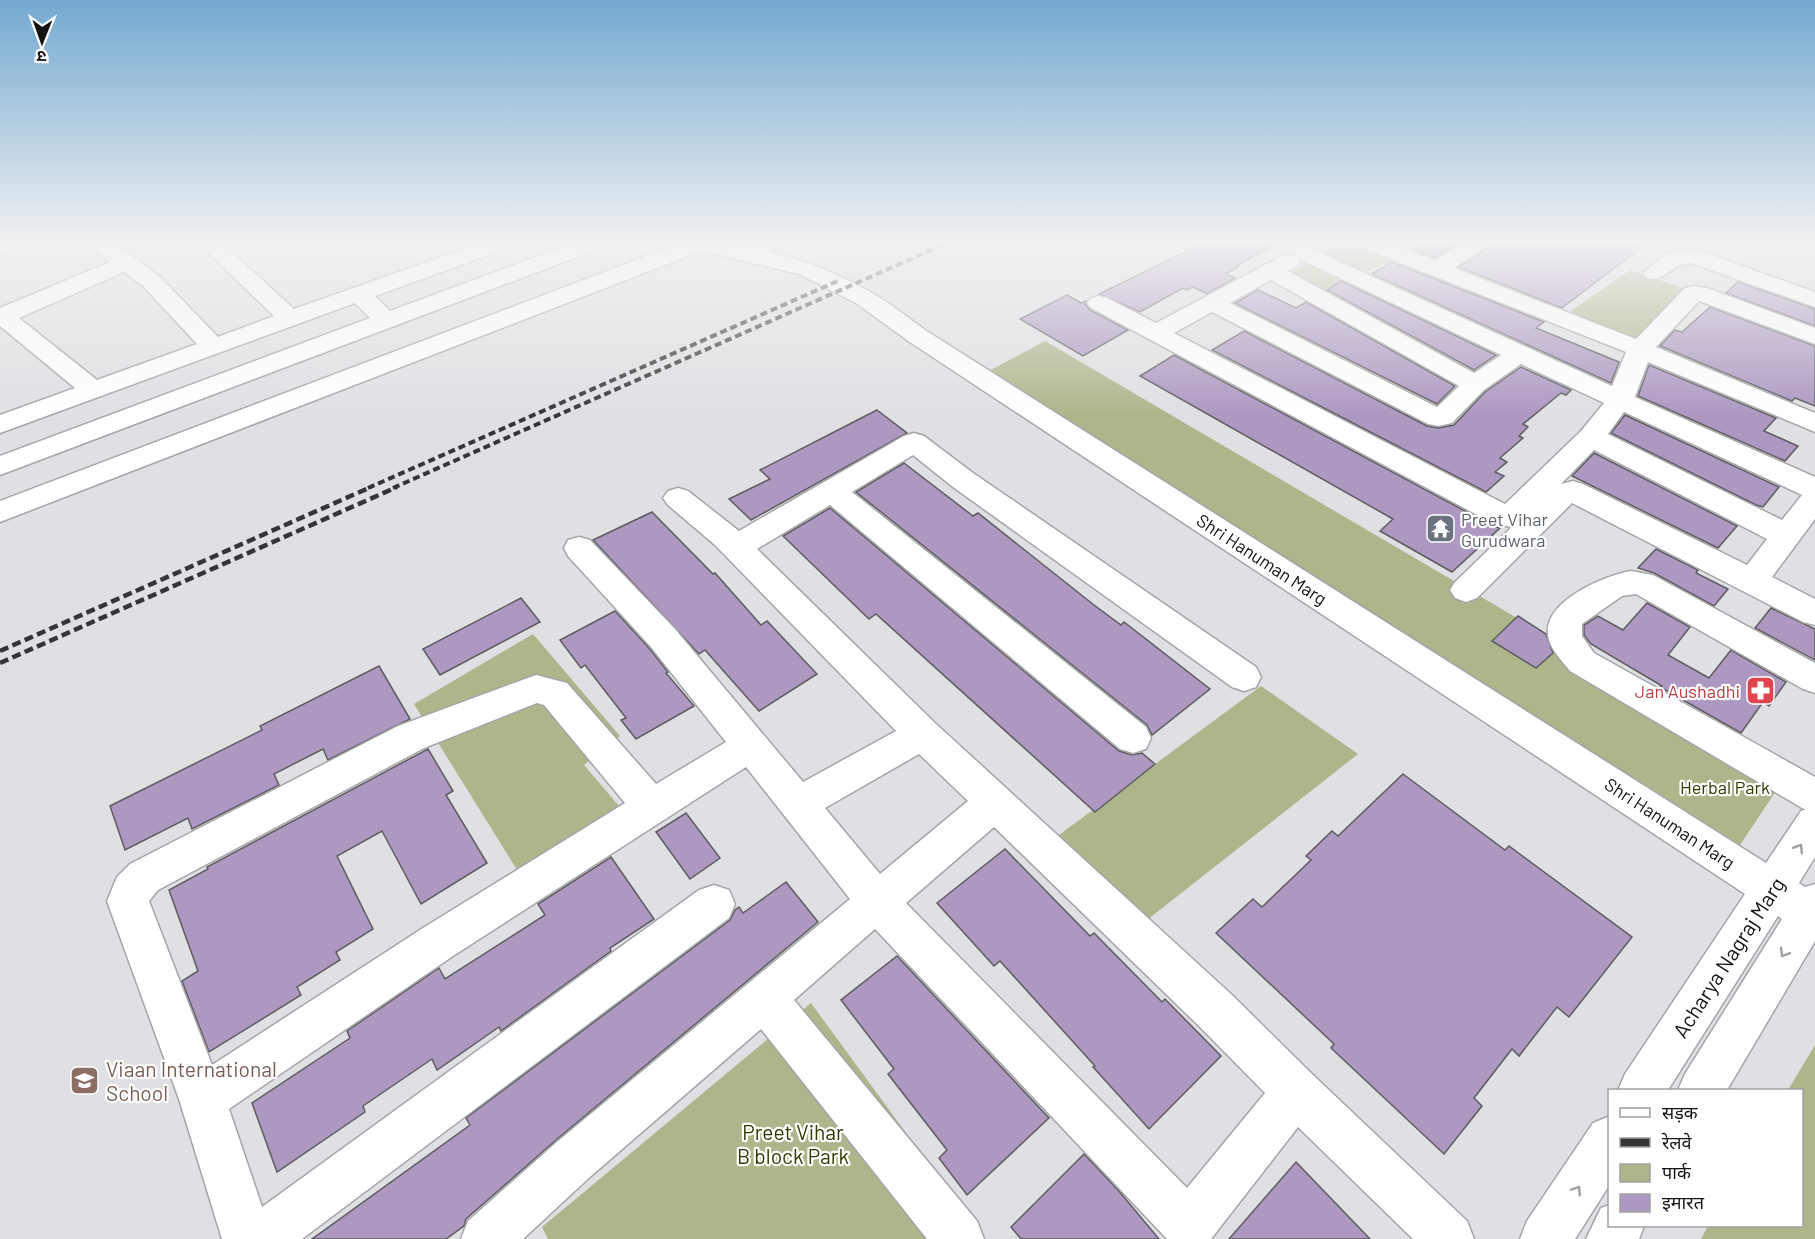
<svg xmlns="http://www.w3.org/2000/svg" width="1815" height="1239" viewBox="0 0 1815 1239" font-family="Barlow,'Noto Sans Devanagari',sans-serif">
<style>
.green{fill:#aeb58b}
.building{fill:#ac98c1;stroke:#5d5c5f;stroke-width:1.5}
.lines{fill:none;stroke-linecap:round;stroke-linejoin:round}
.minor-casing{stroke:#a5a4a8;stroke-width:3}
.tertiary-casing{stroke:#a5a4a8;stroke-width:3}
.minor{fill:#fff;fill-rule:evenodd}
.tertiary{fill:#fff;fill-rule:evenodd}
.rail-far1{stroke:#353537;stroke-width:4;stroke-dasharray:7 4;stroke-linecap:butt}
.rail{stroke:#353537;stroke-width:4.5;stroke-dasharray:9 4.5;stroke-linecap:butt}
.oneway{stroke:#a0a0a1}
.labels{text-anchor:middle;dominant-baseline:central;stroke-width:4.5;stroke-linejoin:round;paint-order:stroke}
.worship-label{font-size:18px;fill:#5b616d;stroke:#fff;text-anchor:start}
.street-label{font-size:18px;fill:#121213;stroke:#fff}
.health-label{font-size:18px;fill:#be3a42;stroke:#fff;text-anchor:end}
.park-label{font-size:18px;fill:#323800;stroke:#fff}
.near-street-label{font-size:21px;fill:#121213;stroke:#fff}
.near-education-label{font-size:21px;fill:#785e54;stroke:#fff;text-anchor:start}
.near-park-label{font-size:21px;fill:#323800;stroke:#fff}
</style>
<rect width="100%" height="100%" fill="#e0dfe3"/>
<g class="green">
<polygon points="1337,243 1358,243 1396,259 1302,299 1276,283"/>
<polygon points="1630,270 1686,289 1638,338 1568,313"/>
<polygon points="1045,341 1786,776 1740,845 989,371"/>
<polygon points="533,634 620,736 584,765 625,813 519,873 414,704"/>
<polygon points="1261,686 1358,754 1147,920 1059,835"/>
<polygon points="811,1003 958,1204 924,1239 548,1239 542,1227"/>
<polygon points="1815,1045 1815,1239 1701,1239 1708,1226 1802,1226 1802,1090 1788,1090"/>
</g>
<g class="building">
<polygon points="1204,243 1278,243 1236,266 1238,267 1226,274 1235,278 1207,294 1193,287 1187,290 1183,288 1140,312 1099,294"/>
<polygon points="1422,243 1457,243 1435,257 1412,249"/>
<polygon points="1489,243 1647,243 1562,308 1459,267 1485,250"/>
<polygon points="1392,262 1544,322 1536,328 1619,362 1611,383 1372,274"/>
<polygon points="1341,281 1496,355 1474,370 1327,290"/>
<polygon points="1738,282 1815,309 1815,326 1726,293"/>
<polygon points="1258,290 1296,308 1306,302 1455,386 1437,404 1235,303"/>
<polygon points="1067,295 1081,303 1086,301 1085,304 1090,310 1128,330 1083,356 1020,319"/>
<polygon points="1710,307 1815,346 1815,406 1795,398 1792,401 1660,346 1675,330 1682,332"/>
<polygon points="1244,331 1427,426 1438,428 1454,425 1485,392 1521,367 1571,390 1566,395 1561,393 1523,424 1528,427 1519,436 1523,438 1500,458 1507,462 1495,472 1504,476 1486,492 1212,350"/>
<polygon points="1174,355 1493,526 1500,528 1452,572 1380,531 1393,519 1140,376"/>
<polygon points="1649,365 1776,418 1764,431 1798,446 1785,461 1638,396"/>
<polygon points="877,410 907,433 751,520 729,499 770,479 760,470"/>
<polygon points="1625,415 1779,487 1763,507 1756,505 1611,433"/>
<polygon points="1594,453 1737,526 1718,548 1572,476"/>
<polygon points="904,463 973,516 978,513 1094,605 1121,625 1124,622 1210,689 1152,735 1147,725 856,492"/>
<polygon points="830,508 1119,751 1132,755 1142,753 1155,764 1095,812 876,614 869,619 783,536"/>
<polygon points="652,512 713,574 715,573 761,625 767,621 817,674 759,711 705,650 699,654 593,540"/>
<polygon points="1656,549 1698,570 1696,573 1728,589 1714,606 1654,573 1638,568"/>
<polygon points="521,598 540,622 440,675 423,649"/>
<polygon points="1647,603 1690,627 1668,655 1709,678 1731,650 1786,682 1769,706 1763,702 1741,733 1660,687 1662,686 1591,644 1584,635 1584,625 1598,616 1623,630"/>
<polygon points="1771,608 1815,629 1815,660 1755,628"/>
<polygon points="615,611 649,648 668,672 666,673 694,706 636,739 621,720 626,718 585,665 581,668 560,640"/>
<polygon points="1518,616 1546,634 1553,653 1536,668 1492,641"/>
<polygon points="379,666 410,719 328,760 323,749 274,774 279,785 192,829 188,818 125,850 110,806 262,730 260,726"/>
<polygon points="428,749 453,791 446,795 487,863 421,904 382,831 337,856 373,929 336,952 340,960 297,987 301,995 209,1052 182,981 198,971 169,890 208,869 207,867"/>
<polygon points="1403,774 1505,850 1509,846 1632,937 1569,1017 1557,1007 1519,1056 1512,1049 1474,1098 1482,1106 1444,1154 1331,1048 1334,1044 1216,933 1253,899 1262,907 1311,860 1306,856 1332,831 1338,836"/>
<polygon points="686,813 720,858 690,879 656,832"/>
<polygon points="1005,849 1090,936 1094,933 1162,1002 1165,999 1221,1056 1149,1129 1093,1067 1095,1066 1000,961 994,966 937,903"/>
<polygon points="611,857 654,919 610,948 611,951 501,1031 499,1027 437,1070 432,1059 363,1106 365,1112 277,1172 252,1103 350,1038 347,1031 439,968 445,979 545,915 538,904"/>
<polygon points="786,882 818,922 556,1140 466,1219 464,1226 446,1239 312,1239 470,1125 466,1118 730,920 735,910 739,907 743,913"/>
<polygon points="897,956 1049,1118 967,1195 939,1158 947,1150 888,1074 894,1069 841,1000"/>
<polygon points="1084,1154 1118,1190 1159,1239 1021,1239 1011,1227"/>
<polygon points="1296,1162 1370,1239 1229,1239"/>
</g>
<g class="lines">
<defs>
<g id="minor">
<polygon points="0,243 24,243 21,248 0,255"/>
<path d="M 88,243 L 113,243 L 135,258 L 159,276 L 218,337 L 274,316 L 198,243 L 222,243 L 294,309 L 480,243 L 511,243 L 508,248 L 375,296 L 390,311 L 573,243 L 604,243 L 601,248 L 0,475 L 0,456 L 370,318 L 355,303 L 0,433 L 0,415 L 75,388 L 0,326 L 0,308 L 110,262 ZM 124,272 L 143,286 L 197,344 L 97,380 L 19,318 Z"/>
<polygon points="681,243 712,243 709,248 0,522 0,501"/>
<path d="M 749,243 L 779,243 C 771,254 747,262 734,259 L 731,254 L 734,249 Z"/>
<path d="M 1360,243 L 1390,243 L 1435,260 L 1461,243 L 1487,243 L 1484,248 L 1454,268 L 1636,339 L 1685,288 L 1693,286 L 1707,288 L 1815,328 L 1815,344 L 1699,301 L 1656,347 L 1815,413 L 1815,432 L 1648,362 L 1635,397 L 1815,477 L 1815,519 L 1772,577 L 1815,599 L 1815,625 L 1803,622 L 1572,503 L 1477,598 L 1466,602 L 1455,598 L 1450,590 L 1455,582 L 1512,527 L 1494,524 L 1091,308 L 1087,303 L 1091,298 L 1099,296 L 1107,298 L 1156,323 L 1282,256 L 1296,256 L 1294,253 L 1297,248 L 1305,246 L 1612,386 L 1626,352 L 1363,248 ZM 1300,259 L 1501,355 L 1474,373 L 1288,271 L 1298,266 ZM 1271,280 L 1459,386 L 1437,407 L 1230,303 ZM 1212,312 L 1428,424 L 1438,426 L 1452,423 L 1484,390 L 1521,364 L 1604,403 L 1581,431 L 1505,504 L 1174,333 ZM 1624,412 L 1802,495 L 1782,520 L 1608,434 ZM 1594,450 L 1767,539 L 1747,565 L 1583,484 L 1573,481 L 1561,484 Z"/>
<path d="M 1688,249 L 1703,252 L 1815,292 L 1815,307 L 1691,263 C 1672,262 1666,283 1646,278 L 1643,273 L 1665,254 Z"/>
<path d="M 914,433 L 924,436 L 973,473 L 1256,667 L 1261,677 L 1256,687 L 1244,691 L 1232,687 L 953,487 L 913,455 L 852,492 L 1146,727 L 1151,738 L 1146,749 L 1133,753 L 1120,749 L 830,505 L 757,549 L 935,723 L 1232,995 L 1313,1075 L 1467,1221 L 1474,1239 L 1413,1239 L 1298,1127 L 1211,1239 L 1167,1239 L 875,929 L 794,1000 L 977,1221 L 984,1239 L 927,1239 L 761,1029 L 591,1176 L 523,1239 L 461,1239 L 468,1221 L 557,1142 L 850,899 L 746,767 L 453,956 L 229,1109 L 262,1207 L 699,890 L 714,885 L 729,890 L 735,904 L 729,918 L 302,1239 L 222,1239 L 179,1099 L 107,901 L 117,877 L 130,864 L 398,726 L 536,675 L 567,683 L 656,784 L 726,742 L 651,647 L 568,556 L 564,548 L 568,540 L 579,537 L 590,540 L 675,629 L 803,782 L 896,731 L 715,545 L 668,505 L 663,498 L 668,491 L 678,488 L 688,491 L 739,531 L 904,436 ZM 537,703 L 544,705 L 625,803 L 423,928 L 212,1065 L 149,901 L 158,890 L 424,748 ZM 919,754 L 968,801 L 880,874 L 825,808 ZM 994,827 L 1200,1027 L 1265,1093 L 1187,1188 L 906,903 Z"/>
<path d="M 1631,571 L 1653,575 L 1815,663 L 1815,693 L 1803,689 L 1636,594 L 1622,596 L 1582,624 L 1582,636 L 1594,653 L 1815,777 L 1815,813 L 1802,808 L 1570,671 C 1563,662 1552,651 1549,640 C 1538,603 1603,576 1631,571 Z"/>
</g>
<g id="tertiary">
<path d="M 687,243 C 750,241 817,261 872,293 C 890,303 907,317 925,330 L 1766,863 L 1801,811 L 1815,806 L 1815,857 L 1799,883 L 1805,887 L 1815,884 L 1815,941 L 1727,1090 L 1678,1090 L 1685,1074 L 1782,919 L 1778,916 L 1668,1090 L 1618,1090 L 1625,1074 L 1745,894 L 907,340 L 856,303 L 799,274 L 690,248 Z"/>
<polygon points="1610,1116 1610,1184 1575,1239 1520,1239 1527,1221 1593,1123"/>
<polygon points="1610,1205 1610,1226 1644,1226 1639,1239 1586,1239 1601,1208"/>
</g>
</defs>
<use href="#minor" class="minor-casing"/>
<use href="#tertiary" class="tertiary-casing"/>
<use href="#minor" class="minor"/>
<use href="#tertiary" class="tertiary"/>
<g class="rail-far1">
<polyline points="368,488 840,280"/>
<polyline points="393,488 947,243"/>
</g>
<g class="rail">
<polyline points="0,651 371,487"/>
<polyline points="0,663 397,487"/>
</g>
</g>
<defs><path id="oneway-chevron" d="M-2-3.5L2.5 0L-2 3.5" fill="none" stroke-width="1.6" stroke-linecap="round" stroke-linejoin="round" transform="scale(1.5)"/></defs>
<g class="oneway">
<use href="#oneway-chevron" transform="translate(1799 848) rotate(-58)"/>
<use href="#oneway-chevron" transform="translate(1784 953) rotate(121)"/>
<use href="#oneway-chevron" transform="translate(1577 1190) rotate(-57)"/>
</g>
<linearGradient id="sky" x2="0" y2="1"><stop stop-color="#73a9d0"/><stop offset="0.58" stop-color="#f1f1f2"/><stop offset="1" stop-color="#f1f1f2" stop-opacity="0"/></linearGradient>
<rect width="1815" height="416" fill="url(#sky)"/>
<defs>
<symbol id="temple-square" viewBox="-11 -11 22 22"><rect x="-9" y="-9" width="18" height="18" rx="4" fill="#6b7280" stroke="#fff"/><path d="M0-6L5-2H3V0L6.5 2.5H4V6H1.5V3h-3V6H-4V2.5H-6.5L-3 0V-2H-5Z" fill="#fff"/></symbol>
<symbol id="pharmacy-square" viewBox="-11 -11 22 22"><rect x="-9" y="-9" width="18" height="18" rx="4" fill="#e0444e" stroke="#fff"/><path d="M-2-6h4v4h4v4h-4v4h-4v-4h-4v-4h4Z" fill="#fff"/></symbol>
<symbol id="school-square" viewBox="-11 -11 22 22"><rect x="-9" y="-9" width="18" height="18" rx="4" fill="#8d6e63" stroke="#fff"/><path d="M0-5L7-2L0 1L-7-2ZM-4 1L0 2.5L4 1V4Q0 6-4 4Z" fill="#fff"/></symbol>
</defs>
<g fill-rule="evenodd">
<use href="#temple-square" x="1424" y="512" width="33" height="33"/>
<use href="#pharmacy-square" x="1744" y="674" width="33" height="33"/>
<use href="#school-square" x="68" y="1064" width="33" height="33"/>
</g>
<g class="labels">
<g class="worship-label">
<text x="1461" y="519">Preet Vihar<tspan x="1461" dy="21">Gurudwara</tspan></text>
</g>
<g class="street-label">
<text transform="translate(1262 559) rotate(33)">Shri Hanuman Marg</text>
<text transform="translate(1670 823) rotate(33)">Shri Hanuman Marg</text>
</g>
<g class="health-label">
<text x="1740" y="691">Jan Aushadhi</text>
</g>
<g class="park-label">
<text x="1725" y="787">Herbal Park</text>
</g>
<g class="near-street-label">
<text transform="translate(1728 957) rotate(-57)">Acharya Nagraj Marg</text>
</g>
<g class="near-education-label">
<text x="106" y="1068">Viaan International<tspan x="106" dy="24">School</tspan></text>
</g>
<g class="near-park-label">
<text x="793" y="1131">Preet Vihar<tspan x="793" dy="24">B block Park</tspan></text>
</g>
</g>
<rect x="1608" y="1089" width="195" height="138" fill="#ffffff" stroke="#a0a0a1" stroke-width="1.5"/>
<rect x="1620" y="1108" width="30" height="9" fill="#ffffff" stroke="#a0a0a1" stroke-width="1.5"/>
<text x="1662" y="1119" font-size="18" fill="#121213">सड़क</text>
<rect x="1620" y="1138" width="30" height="9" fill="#353537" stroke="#a0a0a1" stroke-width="1.5"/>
<text x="1662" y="1149" font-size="18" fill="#121213">रेलवे</text>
<rect x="1620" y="1164" width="30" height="18" fill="#aeb58b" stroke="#a0a0a1" stroke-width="1.5"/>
<text x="1662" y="1179" font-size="18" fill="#121213">पार्क</text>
<rect x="1620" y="1194" width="30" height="18" fill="#ac98c1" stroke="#a0a0a1" stroke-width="1.5"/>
<text x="1662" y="1209" font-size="18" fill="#121213">इमारत</text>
<g transform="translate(42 42) rotate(181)" stroke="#ffffff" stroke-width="4.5" paint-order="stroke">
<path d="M0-4.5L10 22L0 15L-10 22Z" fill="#121213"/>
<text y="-9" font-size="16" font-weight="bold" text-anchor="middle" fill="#121213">उ</text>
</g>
</svg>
